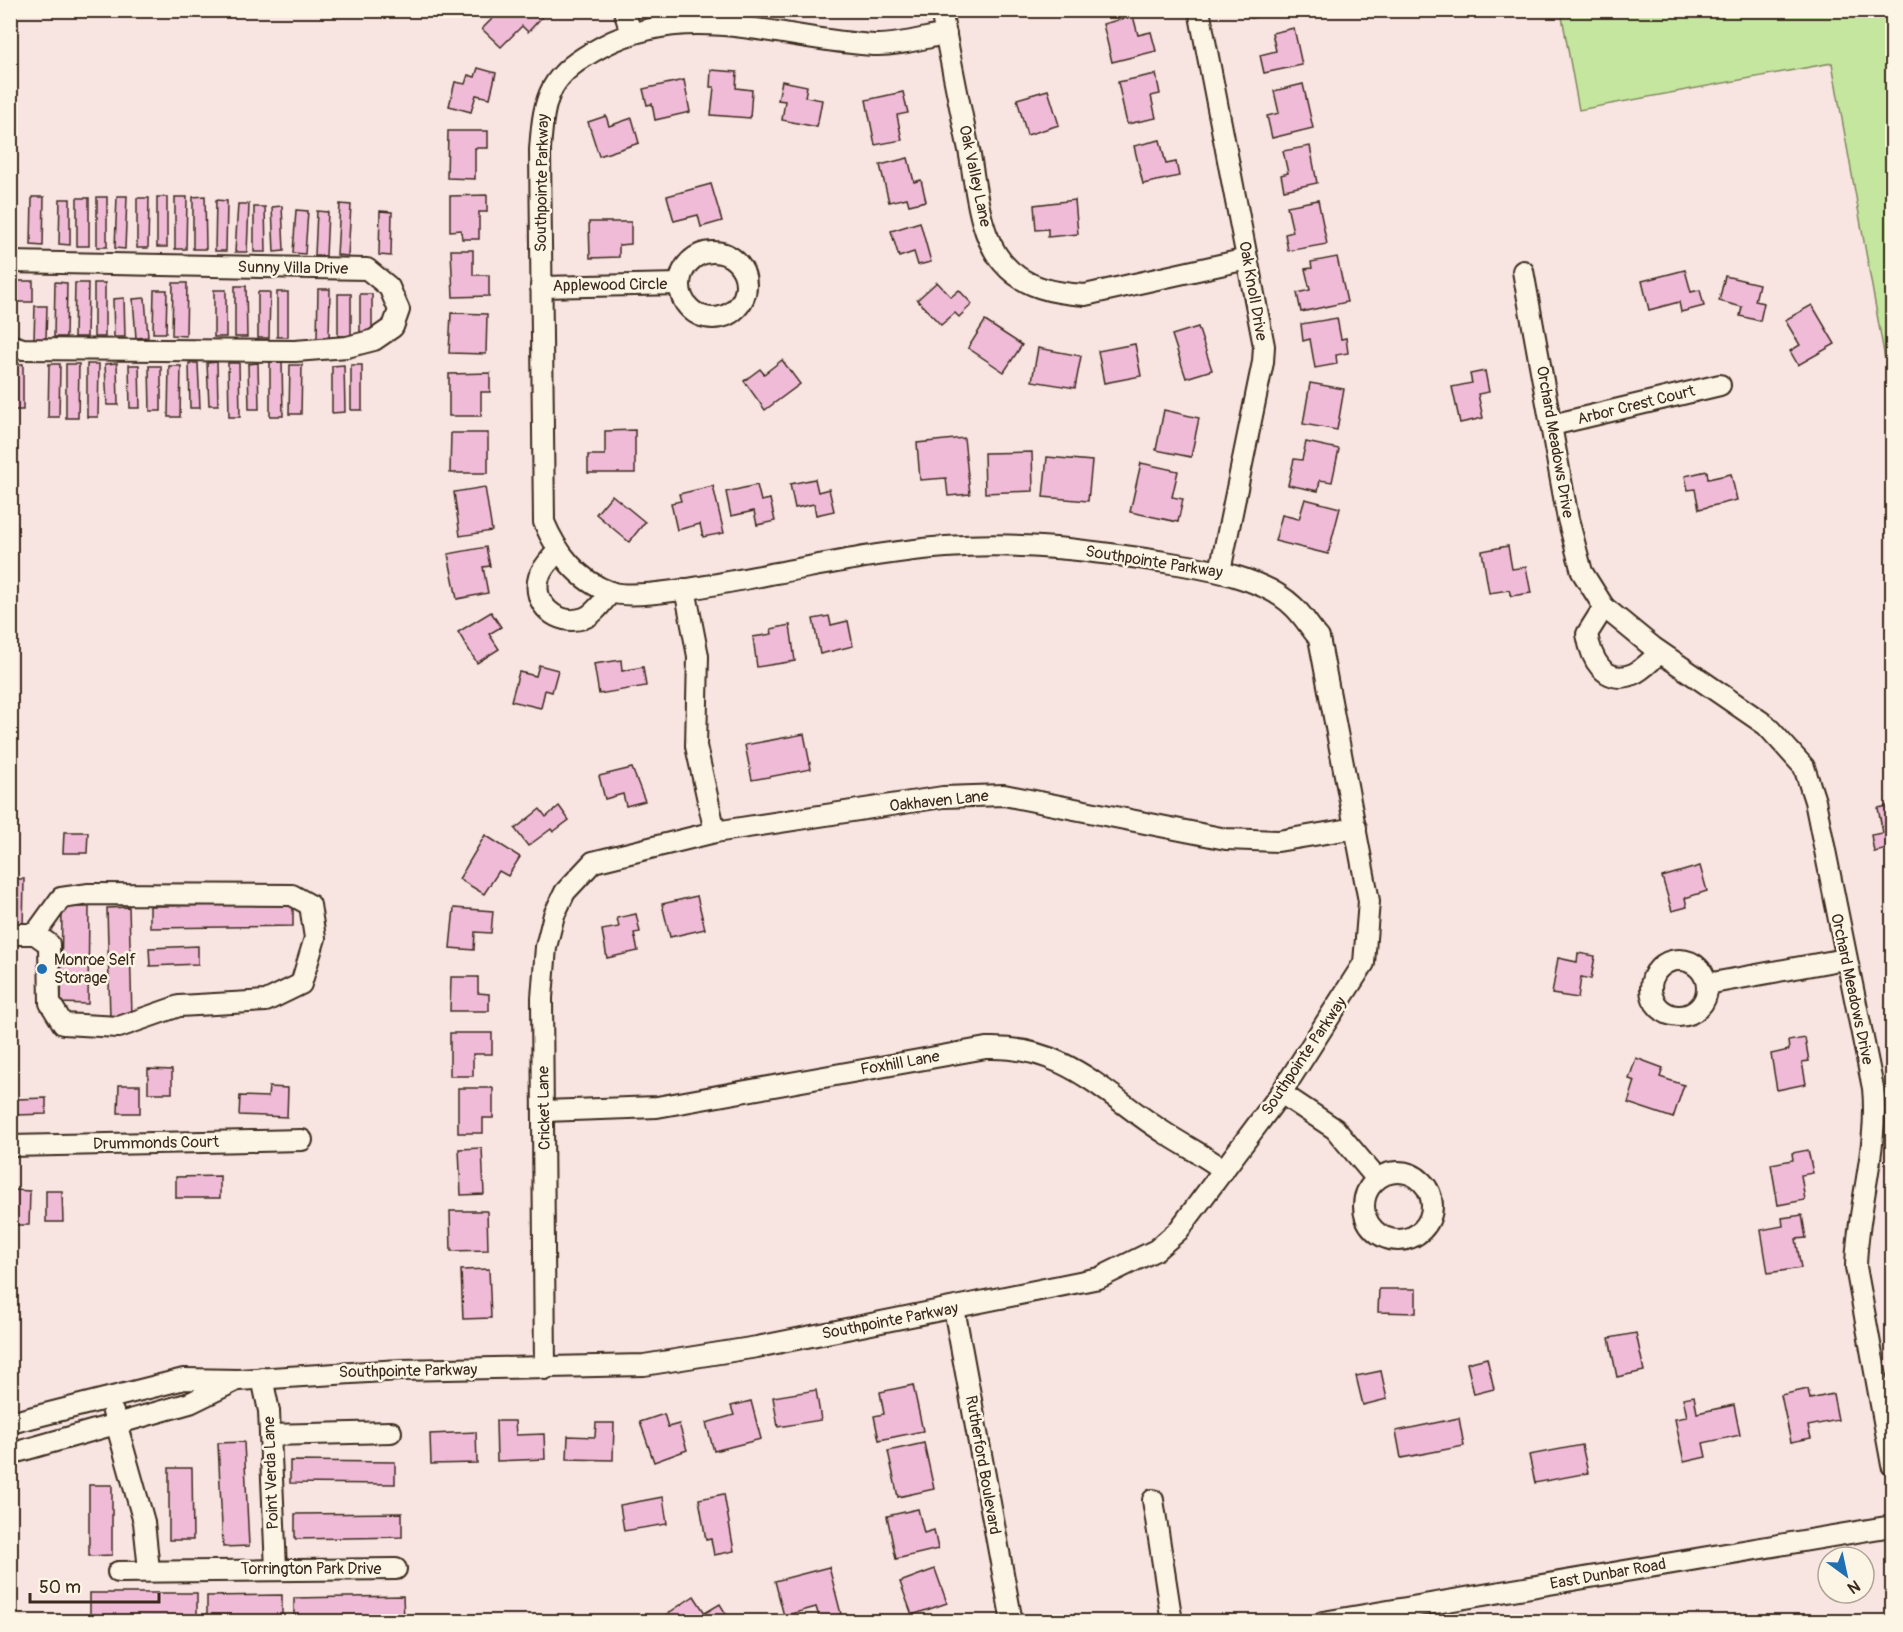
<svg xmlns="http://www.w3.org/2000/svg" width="1903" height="1632" viewBox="0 0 1903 1632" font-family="Pangolin,sans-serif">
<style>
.green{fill:#c4e69f;stroke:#80885e;stroke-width:1.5}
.building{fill:#f0bbd7;stroke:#3b2a1e;stroke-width:1.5}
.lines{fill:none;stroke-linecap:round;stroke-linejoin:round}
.minor-casing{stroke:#3b2a1e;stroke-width:24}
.minor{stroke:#fcf5e5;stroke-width:20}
.poi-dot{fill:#1f6fb2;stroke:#fcf5e5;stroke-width:2}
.labels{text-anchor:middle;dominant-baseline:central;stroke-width:5;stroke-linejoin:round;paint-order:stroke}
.street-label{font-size:16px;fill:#3b2a1e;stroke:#fcf5e5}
.poi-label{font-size:16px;fill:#3b2a1e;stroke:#fcf5e5;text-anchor:start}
</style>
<rect width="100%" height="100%" fill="#f8e4e1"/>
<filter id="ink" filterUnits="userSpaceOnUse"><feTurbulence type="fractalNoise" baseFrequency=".0167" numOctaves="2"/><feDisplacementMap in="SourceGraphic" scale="12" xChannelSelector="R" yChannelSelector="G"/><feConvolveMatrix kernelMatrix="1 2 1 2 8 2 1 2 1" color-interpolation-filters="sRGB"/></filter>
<g filter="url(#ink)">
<polygon class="green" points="1561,11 1892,11 1892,398 1832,63 1579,110"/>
<g class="building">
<polygon points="501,10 509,10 516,17 522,10 538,10 543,16 528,32 522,26 501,47 482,29"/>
<polygon points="1249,10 1285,10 1251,18"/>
<polygon points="1133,16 1138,35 1151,32 1156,51 1112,62 1103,24"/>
<polygon points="1294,28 1302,65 1264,73 1260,55 1276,51 1272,33"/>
<polygon points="478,68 496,73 490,98 476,95 471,112 449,106 455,82 465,84 468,75 475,77"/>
<polygon points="711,70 737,72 736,88 752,90 750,118 711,115 714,87 710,87"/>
<polygon points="1156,74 1160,94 1151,96 1156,118 1127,124 1118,82"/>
<polygon points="684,80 690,112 655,120 652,104 647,105 643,89"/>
<polygon points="782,81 807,86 805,97 822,100 817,127 782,120 785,101 778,100"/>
<polygon points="1303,84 1313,128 1272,138 1267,116 1279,113 1274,91"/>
<polygon points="1048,90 1059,125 1027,135 1017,99"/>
<polygon points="903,92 908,113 897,115 902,140 875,145 866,100"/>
<polygon points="606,116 609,126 632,118 639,143 599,156 588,122"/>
<polygon points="448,131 488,131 488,148 475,148 475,179 447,178"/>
<polygon points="1160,140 1166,164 1176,162 1179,176 1143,184 1134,146"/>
<polygon points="1310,146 1317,183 1284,190 1281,175 1288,173 1283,151"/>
<polygon points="908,158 914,182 921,180 926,201 909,205 907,198 889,202 880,165"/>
<polygon points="711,184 722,221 701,227 698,215 674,221 667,196"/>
<polygon points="487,195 487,212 479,212 479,239 462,239 461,230 450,231 450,196"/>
<polygon points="117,196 127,196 125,249 115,248"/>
<polygon points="205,196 206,249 193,249 193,197"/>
<polygon points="32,197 44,197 43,246 31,245"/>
<rect x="97" y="197" width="10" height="50"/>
<rect x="157" y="197" width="10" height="50"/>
<polygon points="175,197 187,197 186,249 175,249"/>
<rect x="77" y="198" width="12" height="48"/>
<polygon points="137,198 149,198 148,248 137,248"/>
<polygon points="60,199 70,199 70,245 59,244"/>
<polygon points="216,200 227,201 226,251 215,251"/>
<polygon points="1075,200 1078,234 1048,237 1048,229 1036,230 1034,205"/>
<polygon points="1318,200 1327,244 1288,251 1285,234 1293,232 1287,206"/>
<polygon points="238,204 249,204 247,252 235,252"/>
<polygon points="340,204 351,205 348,256 337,255"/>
<polygon points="282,206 284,251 274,252 272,207"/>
<polygon points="254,207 265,207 266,252 254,252"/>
<polygon points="296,210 308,211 305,254 293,253"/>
<polygon points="317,211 328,212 326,256 315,255"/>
<polygon points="380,211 392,212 391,256 379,255"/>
<polygon points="589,222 631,222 631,244 619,245 619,257 590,258"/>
<polygon points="920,222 931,262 918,265 914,252 899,257 891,231"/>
<polygon points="451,250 473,250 473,275 489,275 489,296 453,297"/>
<polygon points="1337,257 1347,302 1301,312 1297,293 1310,290 1305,269 1312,268 1311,262"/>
<polygon points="1685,270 1691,292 1700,290 1704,306 1681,312 1679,302 1649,310 1642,281"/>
<polygon points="1725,276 1759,284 1755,301 1764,303 1760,321 1740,316 1742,307 1719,301"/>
<rect x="10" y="281" width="23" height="21"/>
<polygon points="55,282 67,283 66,337 54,337"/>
<polygon points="937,282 951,297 959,290 972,304 959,317 955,313 941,325 917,300"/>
<polygon points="75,283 88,283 87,337 74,337"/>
<rect x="94" y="283" width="11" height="54"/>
<polygon points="173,283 187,283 186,336 172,335"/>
<polygon points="235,286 246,286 247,337 235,337"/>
<polygon points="318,289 330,289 329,339 317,339"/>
<polygon points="154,290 167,290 166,333 153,333"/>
<rect x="214" y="290" width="12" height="47"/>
<polygon points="258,292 270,292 269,338 258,338"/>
<rect x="277" y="292" width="11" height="45"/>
<rect x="338" y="294" width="13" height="42"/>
<polygon points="360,294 372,294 372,334 360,333"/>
<polygon points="124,298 125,337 114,337 113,299"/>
<polygon points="145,298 148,337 136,338 133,299"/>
<polygon points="1812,305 1835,344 1798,365 1790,351 1800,345 1785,320"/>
<polygon points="35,306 47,306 46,339 34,339"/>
<polygon points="451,313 487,314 486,354 449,353"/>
<polygon points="1337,318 1341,339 1346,338 1348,353 1336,355 1337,364 1315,368 1310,339 1303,341 1301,324"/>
<polygon points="985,321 1022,345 1004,372 968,348"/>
<polygon points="1198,327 1212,370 1186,378 1172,335"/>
<polygon points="1135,344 1141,376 1104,383 1098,351"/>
<polygon points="1038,348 1081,356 1075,388 1032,381"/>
<polygon points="782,360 800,384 765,410 744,381 760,369 764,374"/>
<polygon points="217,362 218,405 209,405 207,363"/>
<polygon points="270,362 282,362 283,416 270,416"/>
<polygon points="117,363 118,405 107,405 105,364"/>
<polygon points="189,363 198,363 200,408 190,408"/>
<polygon points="228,363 239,363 240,417 229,417"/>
<polygon points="258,363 259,409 249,409 248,364"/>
<rect x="10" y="364" width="13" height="46"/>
<polygon points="49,364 60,364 59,417 48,417"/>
<polygon points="66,364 79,364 78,418 66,418"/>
<polygon points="87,364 99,364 98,417 87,417"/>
<polygon points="129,365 139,365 140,408 130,408"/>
<polygon points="290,365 302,365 301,414 289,414"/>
<polygon points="344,365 345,412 332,413 332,366"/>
<rect x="351" y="365" width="11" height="45"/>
<polygon points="149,366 161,366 161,411 150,411"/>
<polygon points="169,366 181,366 180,417 168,417"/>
<polygon points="1485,371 1489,392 1478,394 1483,418 1460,423 1452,387 1472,383 1470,374"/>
<polygon points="490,373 490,392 481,392 481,416 449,416 449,374"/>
<polygon points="1310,383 1344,389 1337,430 1303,424"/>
<polygon points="1164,410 1199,418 1191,457 1156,450"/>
<polygon points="635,430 635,473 588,473 588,455 605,455 605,431"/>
<polygon points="451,433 488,433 488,473 450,473"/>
<polygon points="964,438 970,494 948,496 946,478 920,480 917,443"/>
<polygon points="1306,442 1339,449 1332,482 1320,480 1318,491 1288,485 1294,459 1302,460"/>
<polygon points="1032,452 1033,491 985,493 984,453"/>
<polygon points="1047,457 1092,461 1088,501 1043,497"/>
<polygon points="1141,463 1178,471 1172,497 1183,499 1178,522 1130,512"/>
<polygon points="1707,471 1708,479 1731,474 1737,500 1699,509 1695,489 1688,490 1685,476"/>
<polygon points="815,479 818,492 829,489 834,511 816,515 814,504 795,508 790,484"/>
<polygon points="757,485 761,501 770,499 775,521 757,525 754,511 731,516 726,492"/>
<polygon points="713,486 724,533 703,537 700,524 677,530 671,503 681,501 679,494"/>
<polygon points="485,487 492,531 460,536 454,492"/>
<polygon points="612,495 645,522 629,542 596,514"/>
<polygon points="1305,499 1340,508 1328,554 1275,541 1282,515 1299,519"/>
<polygon points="1508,546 1512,569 1526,567 1531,593 1511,596 1509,590 1489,593 1482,551"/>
<polygon points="486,547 490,566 483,567 488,593 457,599 448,554"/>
<polygon points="491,612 501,627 489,634 499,649 477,663 458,632"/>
<polygon points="829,616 831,625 848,621 853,646 820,654 813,619"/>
<polygon points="790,625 795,661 757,667 753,637 772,634 771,629"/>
<polygon points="621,660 622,671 643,667 646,686 599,694 594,664"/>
<polygon points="539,665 558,670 552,692 545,690 541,708 511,701 519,672 536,676"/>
<polygon points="804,734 811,769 752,780 745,745"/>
<polygon points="632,768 645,801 626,806 623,794 605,799 599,776"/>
<polygon points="1892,805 1892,848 1874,852 1871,835 1883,833 1878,808"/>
<polygon points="559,806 569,820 553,832 551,829 528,846 515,829 540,809 546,817"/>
<polygon points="64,832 88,832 87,853 63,853"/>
<polygon points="485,835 520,857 508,876 499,871 484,894 459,879"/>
<polygon points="1700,866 1707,891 1685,898 1687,907 1672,911 1662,877"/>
<polygon points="10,879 24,879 23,928 10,928"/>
<polygon points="697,896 705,929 670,937 662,904"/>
<polygon points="293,904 293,926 150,928 150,906"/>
<polygon points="62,907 89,907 88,1004 61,1003"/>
<polygon points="129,907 132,1017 110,1018 107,908"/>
<polygon points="454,908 493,911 491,933 475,932 474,950 450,948"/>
<polygon points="636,914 640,932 634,933 638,951 607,958 602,930 619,927 617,918"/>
<polygon points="198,946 198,964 150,966 149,948"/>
<polygon points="1578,953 1595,956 1591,979 1581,977 1578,998 1552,994 1558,958 1577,962"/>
<polygon points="451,977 478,977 478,993 489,994 489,1011 450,1011"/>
<polygon points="450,1033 492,1033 492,1054 473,1054 473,1076 450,1076"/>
<polygon points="1805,1038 1809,1061 1802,1062 1806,1084 1777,1090 1771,1054 1789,1050 1788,1041"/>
<polygon points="1636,1058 1663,1068 1660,1077 1684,1085 1673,1118 1628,1103 1635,1081 1629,1079"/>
<polygon points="148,1069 172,1070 172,1093 148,1093"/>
<polygon points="119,1085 140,1085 140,1113 118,1113"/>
<polygon points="269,1087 288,1088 287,1117 239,1115 240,1096 268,1097"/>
<polygon points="458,1088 493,1088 493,1118 483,1118 483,1133 458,1133"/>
<polygon points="46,1098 46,1114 17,1115 17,1099"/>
<polygon points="482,1148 484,1194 461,1195 459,1149"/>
<polygon points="1808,1150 1813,1173 1801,1175 1805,1200 1778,1205 1771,1164 1793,1160 1792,1153"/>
<polygon points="220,1176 220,1198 176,1198 176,1177"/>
<rect x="10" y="1190" width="2" height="37"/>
<polygon points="14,1190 30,1191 29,1225 14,1225"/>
<polygon points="46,1191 62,1191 63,1222 46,1222"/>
<polygon points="450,1211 487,1211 488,1250 451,1251"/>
<polygon points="1802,1215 1806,1238 1796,1239 1801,1268 1768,1273 1761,1230 1783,1226 1782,1218"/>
<polygon points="489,1269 491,1318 463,1319 461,1270"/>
<polygon points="1379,1289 1416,1289 1416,1313 1378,1312"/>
<polygon points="1636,1333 1644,1371 1617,1377 1609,1338"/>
<polygon points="1487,1358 1494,1389 1474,1394 1467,1363"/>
<polygon points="1381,1371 1387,1399 1363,1405 1356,1376"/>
<polygon points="913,1385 923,1431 879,1440 874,1416 884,1414 880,1392"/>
<polygon points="1808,1389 1810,1399 1833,1394 1838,1420 1808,1426 1811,1438 1791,1442 1781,1395"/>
<polygon points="816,1390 821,1420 778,1427 773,1397"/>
<polygon points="1694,1396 1697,1413 1734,1405 1740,1435 1703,1443 1706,1457 1684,1462 1675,1419 1687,1417 1683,1398"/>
<polygon points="751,1401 761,1439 714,1451 706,1423 734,1415 731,1406"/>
<polygon points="664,1414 668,1427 679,1424 687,1450 654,1462 640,1422"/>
<polygon points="1459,1418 1464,1446 1401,1458 1396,1431"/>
<polygon points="496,1421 515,1421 516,1435 544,1434 545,1459 497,1461"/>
<polygon points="596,1423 614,1423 613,1460 567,1459 568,1436 595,1437"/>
<polygon points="476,1432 477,1463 431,1464 430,1434"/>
<polygon points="244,1442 249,1546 223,1547 218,1443"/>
<polygon points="924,1443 934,1489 898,1497 888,1451"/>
<polygon points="1582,1445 1588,1473 1535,1483 1529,1455"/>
<polygon points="290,1461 395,1462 395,1484 290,1483"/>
<polygon points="169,1468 192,1468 193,1540 169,1540"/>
<polygon points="89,1485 112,1485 112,1555 89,1556"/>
<polygon points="724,1494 734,1551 714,1555 711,1539 706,1540 699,1499"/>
<polygon points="663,1497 667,1524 624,1531 620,1505"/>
<polygon points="918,1509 924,1533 934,1530 938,1549 896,1559 887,1516"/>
<polygon points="402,1513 402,1537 295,1539 295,1514"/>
<polygon points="829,1567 841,1614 820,1620 816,1607 784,1616 775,1581"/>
<polygon points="935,1569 947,1603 912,1615 900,1582"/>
<polygon points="90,1593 197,1593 197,1617 90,1618"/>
<polygon points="282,1595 282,1616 207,1617 207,1596"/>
<polygon points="403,1596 404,1620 294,1622 294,1598"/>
<polygon points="694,1596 705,1613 720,1604 731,1622 655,1622"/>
</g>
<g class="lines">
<defs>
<g id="minor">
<polyline points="624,10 631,33"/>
<path d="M 941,10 C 950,57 959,103 969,150 C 976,186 978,234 1003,263 C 1024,288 1054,293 1085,295 L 1247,259"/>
<polyline points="1199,10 1264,346 1263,362 1220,571"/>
<circle cx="713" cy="285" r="33"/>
<polyline points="10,262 367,269 389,287 399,310 393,327 374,340 347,347 295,351 23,349 10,345"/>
<path d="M 1523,271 L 1568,519 L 1582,572 L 1604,607 L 1654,648 L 1766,725 L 1804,767 L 1815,801 L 1873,1088 C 1879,1148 1857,1207 1856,1267 L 1892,1465"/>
<polyline points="541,287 680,284"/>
<polyline points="1552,425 1720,385"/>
<path d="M 558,550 C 552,558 542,568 539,577 C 531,604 558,627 584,618 C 595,614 603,601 611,592"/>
<polyline points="685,589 698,656 696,746 715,832"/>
<path d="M 1604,607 L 1587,634 C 1591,658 1604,686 1633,674 C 1643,670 1652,659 1660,653"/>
<polyline points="10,934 35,934 49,944 50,1003 63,1024 119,1027 179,1006 266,1001 301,984 315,938 310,905 292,895 89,894 61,898 35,934"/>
<circle cx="1679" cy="988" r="28"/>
<polyline points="1707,984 1845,959"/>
<polyline points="1281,1093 1335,1129 1377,1179"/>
<path d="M 544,1111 L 657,1107 L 986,1048 C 1066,1045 1104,1094 1165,1133 C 1185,1146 1205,1156 1224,1170"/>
<polyline points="10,1146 302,1140"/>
<circle cx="1398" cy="1206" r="34"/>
<polyline points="954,1308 1012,1622"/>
<polyline points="545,1369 542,998 546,947 554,915 565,892 593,862 715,832 943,797 1004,795 1226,839 1278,841 1356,828"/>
<polyline points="262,1378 269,1411 276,1569"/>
<polyline points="113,1412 144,1522 149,1570"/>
<path d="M 10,1423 L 184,1379 L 238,1380 L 400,1370 L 644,1365 L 757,1347 L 1099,1278 L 1156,1250 L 1178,1231 L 1281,1093 L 1364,963 L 1369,901 L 1319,638 C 1310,628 1303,615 1293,606 C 1264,578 1209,569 1171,563 C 1097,551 1021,541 946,547 C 889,551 832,563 776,573 C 742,579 639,602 610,592 C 578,581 556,551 544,522 L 540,150 C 544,93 549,75 603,46 C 692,0 781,40 874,45 C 897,46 923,38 946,34"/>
<polyline points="270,1435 391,1432"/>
<polyline points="10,1454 190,1403 233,1382"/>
<polyline points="1153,1500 1172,1622"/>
<polyline points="118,1572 396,1569"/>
<polyline points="1323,1622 1892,1526"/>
</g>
</defs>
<use href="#minor" class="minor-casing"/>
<use href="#minor" class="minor"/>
</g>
</g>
<circle class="poi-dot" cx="42" cy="969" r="6"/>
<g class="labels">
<g class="street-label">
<text transform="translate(975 176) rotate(78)">Oak Valley Lane</text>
<text transform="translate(542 183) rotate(-89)">Southpointe Parkway</text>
<text transform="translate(293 268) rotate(1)">Sunny Villa Drive</text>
<text transform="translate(610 285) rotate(-1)">Applewood Circle</text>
<text transform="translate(1253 291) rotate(80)">Oak Knoll Drive</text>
<text transform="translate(1636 405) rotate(-14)">Arbor Crest Court</text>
<text transform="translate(1555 442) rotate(80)">Orchard Meadows Drive</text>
<text transform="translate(1154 562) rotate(9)">Southpointe Parkway</text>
<text transform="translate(939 801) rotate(-6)">Oakhaven Lane</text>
<text transform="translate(1852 989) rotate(78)">Orchard Meadows Drive</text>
<text transform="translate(1304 1056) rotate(-56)">Southpointe Parkway</text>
<text transform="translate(900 1063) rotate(-10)">Foxhill Lane</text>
<text transform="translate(544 1108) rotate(-91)">Cricket Lane</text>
<text transform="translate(156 1143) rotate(-1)">Drummonds Court</text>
<text transform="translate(890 1321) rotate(-11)">Southpointe Parkway</text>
<text transform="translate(408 1371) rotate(-1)">Southpointe Parkway</text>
<text transform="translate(983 1465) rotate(80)">Rutherford Boulevard</text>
<text transform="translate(271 1473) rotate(-92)">Point Verda Lane</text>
<text x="311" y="1569">Torrington Park Drive</text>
<text transform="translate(1608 1574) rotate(-10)">East Dunbar Road</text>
</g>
<g class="poi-label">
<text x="54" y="960">Monroe Self<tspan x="54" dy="18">Storage</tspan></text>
</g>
</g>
<rect width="1903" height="1632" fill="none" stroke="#fcf5e5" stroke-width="36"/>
<rect x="18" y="18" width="1867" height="1596" fill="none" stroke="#3b2a1e" stroke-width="2" filter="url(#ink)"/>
<g transform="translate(1846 1575) rotate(147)"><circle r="28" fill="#fcf5e5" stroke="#afa495" stroke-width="1.5"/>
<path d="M0-4.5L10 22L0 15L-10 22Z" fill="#1f6fb2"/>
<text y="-9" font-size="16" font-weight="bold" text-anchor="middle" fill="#3b2a1e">N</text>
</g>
<path d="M30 1593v9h129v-9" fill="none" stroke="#3b2a1e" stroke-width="3"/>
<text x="39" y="1593" font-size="18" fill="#3b2a1e" stroke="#fcf5e5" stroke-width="4.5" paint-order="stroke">50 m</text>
</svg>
